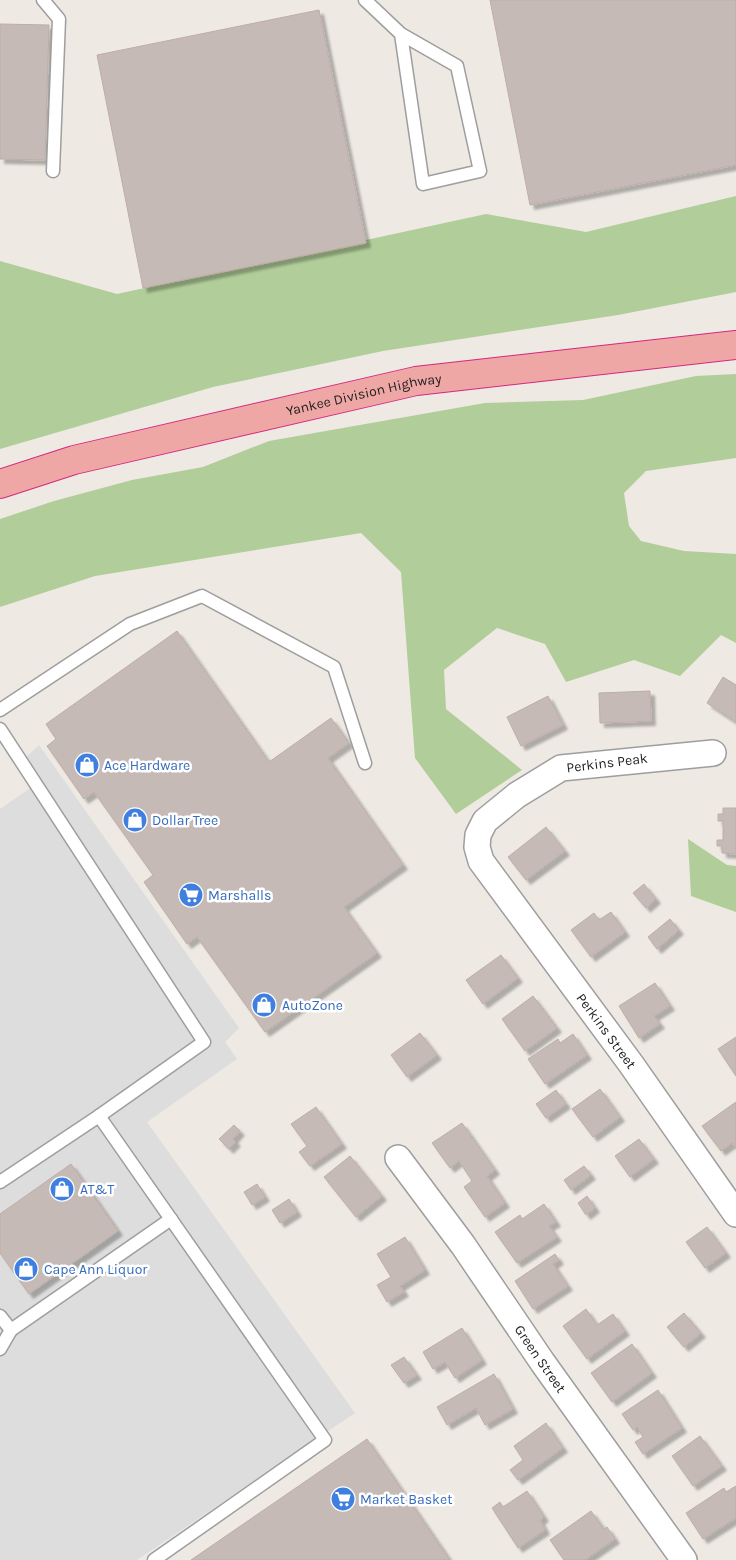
<svg xmlns="http://www.w3.org/2000/svg" width="736" height="1560" viewBox="0 0 736 1560" font-family="Karla,sans-serif">
<style>
.forest{fill:#b1cd99}
.parking{fill:#ddd}
.building{fill:#c6bab7;stroke:#bfada6;filter:url(#shadow)}
.lines{fill:none;stroke-linecap:round;stroke-linejoin:round}
.service-casing{stroke:#9e9e9e;stroke-width:15}
.minor-casing{stroke:#9e9e9e;stroke-width:28}
.trunk-casing{stroke:#d42880;stroke-width:30}
.service{stroke:#fff;stroke-width:12}
.minor{stroke:#fff;stroke-width:25}
.trunk{stroke:#eea7a4;stroke-width:28}
.labels{text-anchor:middle;dominant-baseline:central;stroke-width:5;stroke-linejoin:round;paint-order:stroke}
.street-label{font-size:14px;fill:#1d1d1d;stroke:#fff}
.shop-label{font-size:14px;fill:#366cbe;stroke:#fff;text-anchor:start}
</style>
<defs>
<filter id="shadow"><feDropShadow dx="4.5" dy="4.5" stdDeviation="1" flood-color="#0004"/></filter>
</defs>
<rect width="100%" height="100%" fill="#eee9e3"/>
<g class="forest">
<polygon points="736,196 736,292 618,315 383,351 213,387 0,449 0,261 117,294 486,214 586,232"/>
<polygon points="736,374 736,458 646,471 624,493 629,526 641,541 684,551 736,554 736,643 721,635 680,676 634,660 566,682 545,644 497,628 444,670 446,709 522,770 456,814 415,758 401,572 361,533 95,576 0,607 0,519 54,501 132,480 203,467 269,441 485,403 583,400 696,376"/>
<polygon points="688,839 727,865 736,866 736,912 691,896"/>
</g>
<polygon class="parking" points="39,745 239,1028 225,1042 237,1059 147,1122 355,1413 137,1560 0,1560 0,809 39,782 24,759"/>
<g class="building">
<polygon points="490,0 736,0 736,165 530,205"/>
<polygon points="319,10 366,243 143,288 97,55"/>
<polygon points="0,24 49,25 45,160 0,159"/>
<polygon points="177,631 269,762 331,718 349,743 328,758 403,865 344,907 377,953 265,1032 197,937 187,944 144,882 153,875 94,792 84,799 47,746 56,739 46,724"/>
<polygon points="723,677 736,685 736,722 707,703"/>
<polygon points="650,691 651,721 600,723 599,693"/>
<polygon points="548,696 563,725 521,746 507,717"/>
<polygon points="723,808 736,808 736,854 722,853 722,846 717,846 717,840 723,840 723,821 718,821 718,814 723,814"/>
<polygon points="546,827 565,851 526,880 508,857"/>
<polygon points="644,884 656,899 646,908 633,893"/>
<polygon points="611,912 625,932 591,957 571,930 594,913 599,920"/>
<polygon points="670,919 679,930 657,949 648,937"/>
<polygon points="501,955 518,978 483,1004 466,980"/>
<polygon points="655,983 670,1006 654,1016 660,1024 639,1038 619,1006"/>
<polygon points="533,996 557,1028 525,1051 502,1019"/>
<polygon points="420,1033 437,1055 407,1077 391,1055"/>
<polygon points="573,1034 587,1055 545,1084 528,1059 558,1039 560,1043"/>
<polygon points="736,1037 736,1076 718,1049"/>
<polygon points="600,1089 620,1117 593,1137 572,1109"/>
<polygon points="556,1090 566,1104 546,1118 536,1104"/>
<polygon points="736,1102 736,1148 732,1143 721,1151 702,1126"/>
<polygon points="316,1107 342,1144 310,1166 299,1152 307,1146 291,1124"/>
<polygon points="462,1123 495,1170 487,1176 505,1203 485,1217 464,1187 472,1181 459,1161 450,1168 432,1143"/>
<polygon points="234,1125 240,1131 233,1139 236,1142 229,1149 219,1139"/>
<polygon points="639,1139 654,1159 630,1177 615,1156"/>
<polygon points="350,1156 382,1196 356,1217 324,1177"/>
<polygon points="71,1164 118,1231 29,1294 0,1253 0,1214"/>
<polygon points="584,1166 591,1175 571,1190 564,1180"/>
<polygon points="257,1184 265,1197 252,1205 244,1192"/>
<polygon points="587,1196 595,1208 586,1215 578,1203"/>
<polygon points="289,1199 297,1212 280,1223 272,1210"/>
<polygon points="544,1204 556,1222 549,1226 557,1237 517,1263 495,1232 520,1215 522,1219"/>
<polygon points="707,1227 726,1253 705,1268 686,1242"/>
<polygon points="405,1237 425,1270 400,1286 404,1292 387,1302 377,1285 391,1277 377,1254"/>
<polygon points="555,1254 559,1260 553,1264 568,1286 533,1309 515,1281"/>
<polygon points="586,1309 597,1325 613,1314 625,1331 587,1359 563,1326"/>
<polygon points="684,1313 701,1333 684,1347 667,1327"/>
<polygon points="462,1328 482,1360 455,1378 445,1362 433,1369 423,1352"/>
<polygon points="632,1344 652,1373 612,1402 591,1373"/>
<polygon points="404,1357 417,1375 404,1383 391,1365"/>
<polygon points="494,1374 513,1409 485,1425 476,1408 447,1425 437,1407"/>
<polygon points="658,1390 682,1428 643,1454 635,1442 643,1437 637,1427 633,1430 622,1414"/>
<polygon points="546,1423 563,1448 518,1480 510,1470 523,1460 514,1446"/>
<polygon points="700,1436 722,1466 693,1486 672,1456"/>
<polygon points="367,1439 450,1560 191,1560"/>
<polygon points="736,1486 736,1518 703,1539 686,1513 724,1488 726,1492"/>
<polygon points="527,1491 544,1517 540,1520 545,1530 518,1548 492,1508 500,1502 503,1507"/>
<polygon points="591,1511 604,1529 607,1527 615,1539 585,1560 564,1560 550,1540"/>
</g>
<g class="lines">
<defs>
<g id="service">
<polyline points="43,0 59,19 53,171"/>
<polyline points="365,0 401,34 423,184 480,171 457,66 401,34"/>
<polyline points="0,710 130,624 202,596 334,667 365,763"/>
<polyline points="0,729 204,1042 99,1116 325,1440 154,1560"/>
<polyline points="0,1182 99,1116"/>
<polyline points="0,1316 11,1330 0,1349"/>
<polyline points="11,1330 171,1219"/>
</g>
<g id="minor">
<path id="s1" d="M 713,753 L 561,768 L 517,795 L 485,821 L 478,835 L 477,847 L 481,861 L 631,1064 L 736,1214"/>
<path id="s2" d="M 398,1158 L 463,1245 L 543,1363 L 684,1560"/>
</g>
<g id="trunk">
<path id="s3" d="M 0,484 L 74,460 L 416,381 L 736,345"/>
</g>
</defs>
<use href="#service" class="service-casing"/>
<use href="#minor" class="minor-casing"/>
<use href="#trunk" class="trunk-casing"/>
<use href="#service" class="service"/>
<use href="#minor" class="minor"/>
<use href="#trunk" class="trunk"/>
</g>
<defs>
<symbol id="shop-disc" viewBox="-11 -11 22 22"><circle r="9.5" fill="#3f7fe0" stroke="#fff"/><path d="M-5-2.5h2.3a2.7 3.5 0 0 1 5.4 0H5L5.5 6h-11ZM-1.5-2.5h3a1.5 2.3 0 0 0-3 0Z" fill="#fff"/></symbol>
<symbol id="supermarket-disc" viewBox="-11 -11 22 22"><circle r="9.5" fill="#3f7fe0" stroke="#fff"/><path d="M-6-5.5h2.5l.6 2H6L4.5 2H-2.5L-4.4-4H-6ZM-1.5 3.2a1.3 1.3 0 1 0 .1 0ZM3 3.2a1.3 1.3 0 1 0 .1 0Z" fill="#fff"/></symbol>
</defs>
<g fill-rule="evenodd">
<use href="#shop-disc" x="73" y="751" width="28" height="28"/>
<use href="#shop-disc" x="121" y="806" width="28" height="28"/>
<use href="#supermarket-disc" x="177" y="881" width="28" height="28"/>
<use href="#shop-disc" x="250" y="991" width="28" height="28"/>
<use href="#shop-disc" x="48" y="1175" width="28" height="28"/>
<use href="#shop-disc" x="12" y="1255" width="28" height="28"/>
<use href="#supermarket-disc" x="329" y="1485" width="28" height="28"/>
</g>
<g class="labels">
<g class="street-label">
<text stroke="none"><textPath href="#s3" startOffset="375">Yankee Division Highway</textPath></text>
<text transform="translate(607 763) rotate(-7)">Perkins Peak</text>
<text stroke="none"><textPath href="#s1" startOffset="499">Perkins Street</textPath></text>
<text stroke="none"><textPath href="#s2" startOffset="246">Green Street</textPath></text>
</g>
<g class="shop-label">
<text x="104" y="765">Ace Hardware</text>
<text x="152" y="820">Dollar Tree</text>
<text x="208" y="895">Marshalls</text>
<text x="282" y="1005">AutoZone</text>
<text x="80" y="1189">AT&amp;T</text>
<text x="44" y="1269">Cape Ann Liquor</text>
<text x="360" y="1499">Market Basket</text>
</g>
</g>
</svg>
